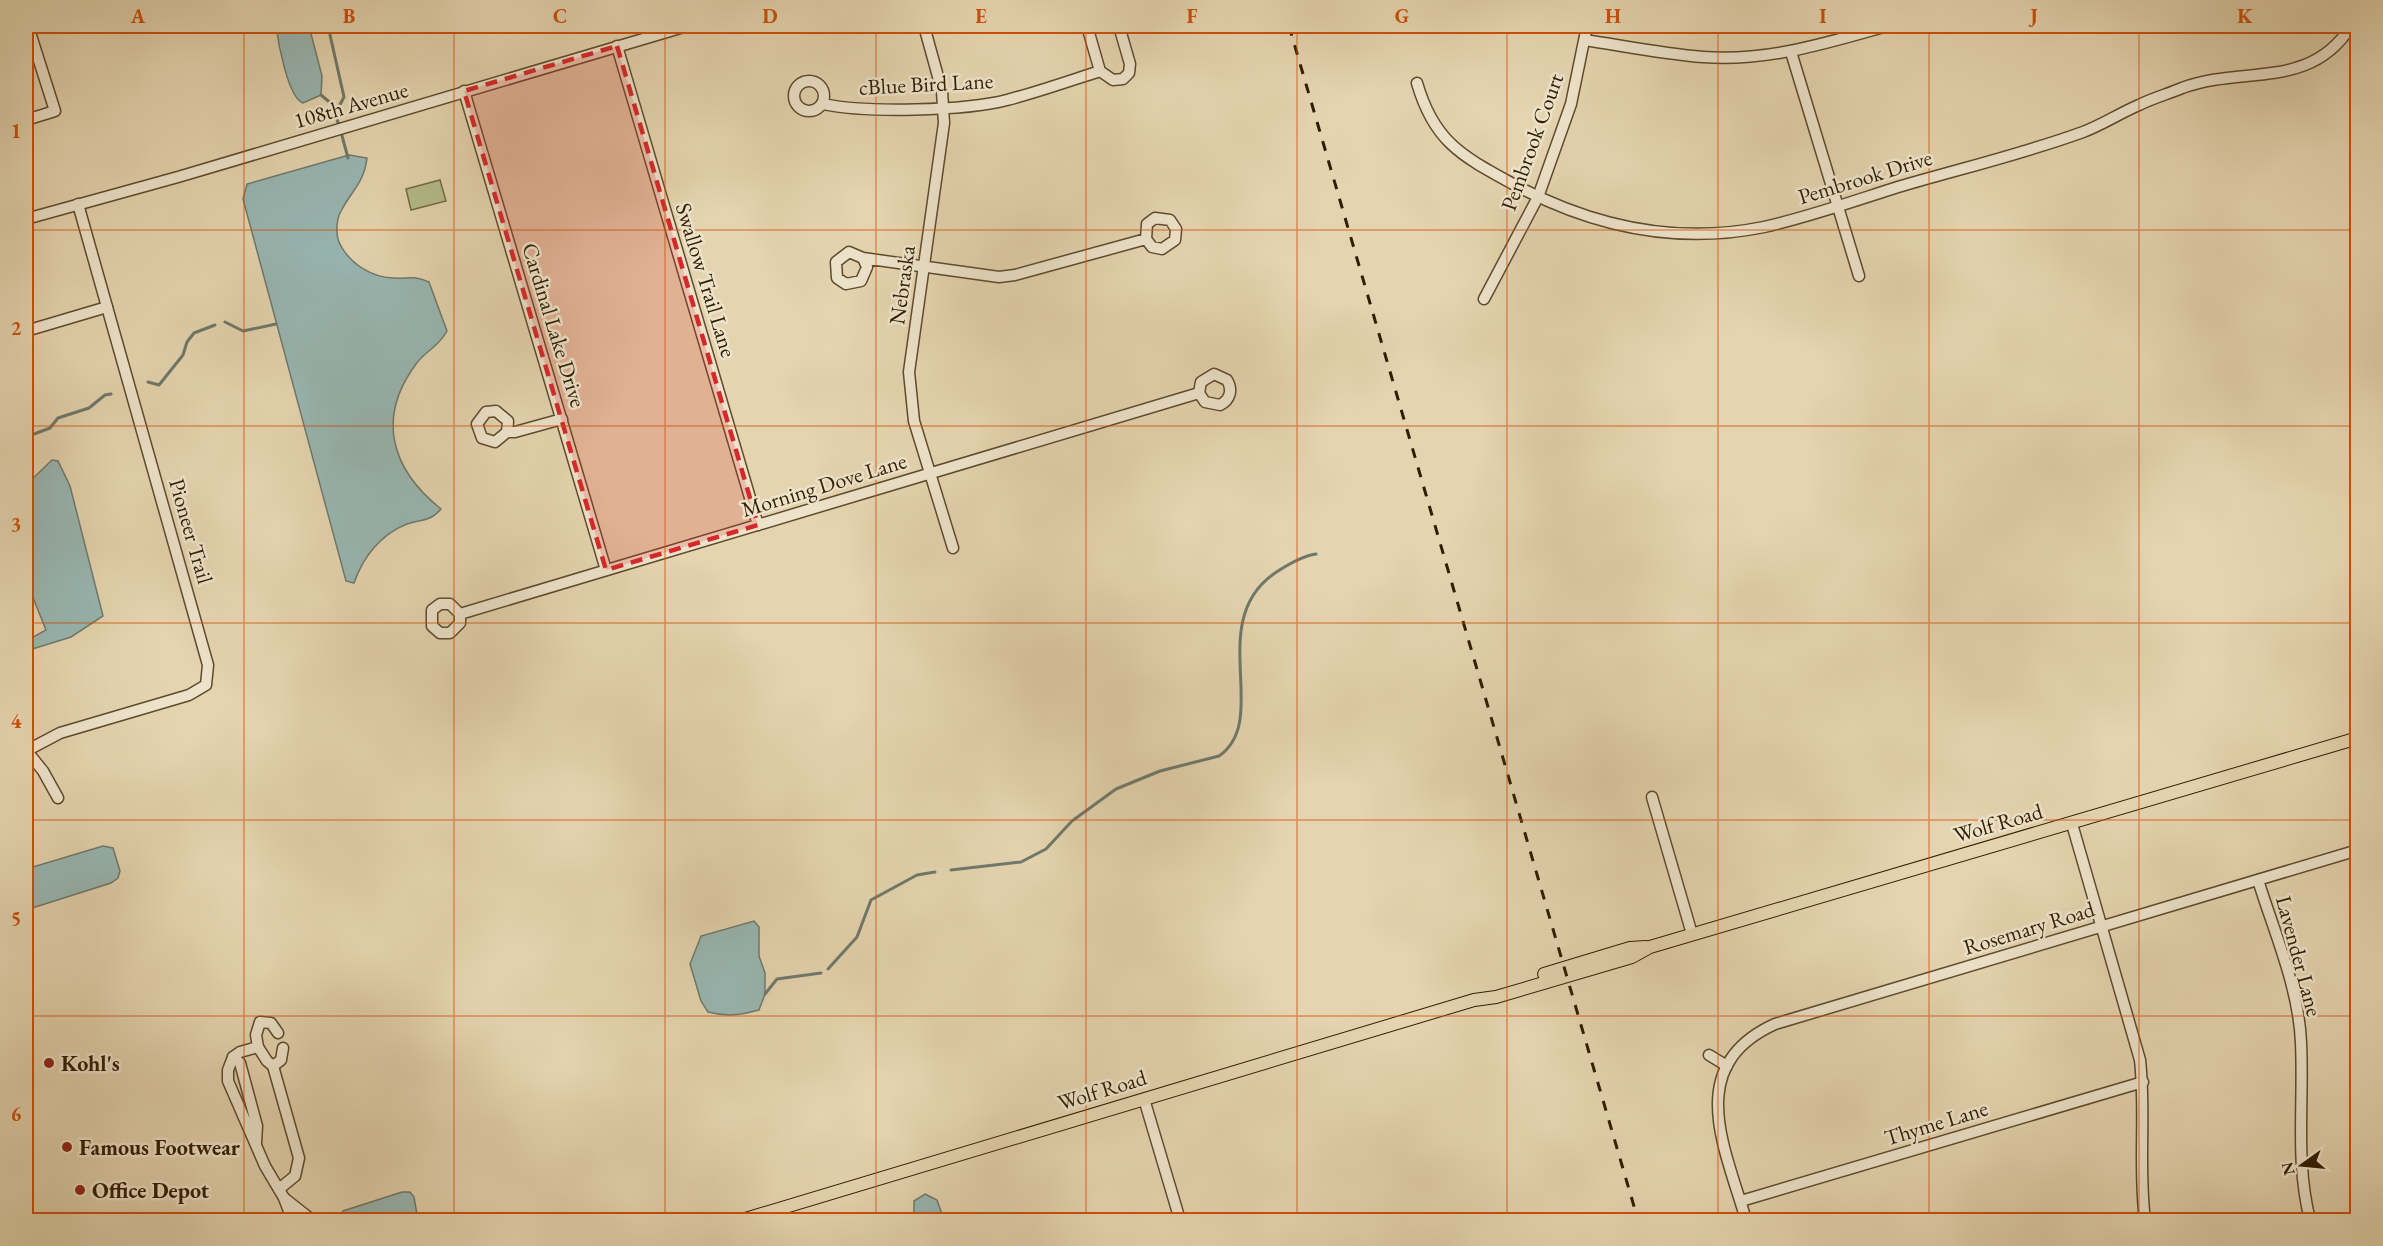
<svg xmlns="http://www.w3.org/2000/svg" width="2383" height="1246" viewBox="0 0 2383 1246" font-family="'EB Garamond',serif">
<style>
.green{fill:#b5bc8a;stroke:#736c45;stroke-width:1.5}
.water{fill:#98b7b3;stroke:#6f796b;stroke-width:1.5}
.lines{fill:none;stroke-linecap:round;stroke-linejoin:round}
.stream{stroke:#6f796b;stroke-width:3}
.minor-casing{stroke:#5e4b2c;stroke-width:13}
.major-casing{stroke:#311d00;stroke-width:14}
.minor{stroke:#ede3cb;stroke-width:10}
.major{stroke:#e4d4af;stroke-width:12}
.rail{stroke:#311d00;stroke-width:3;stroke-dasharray:10 10;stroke-linecap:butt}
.marked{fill:#d62828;fill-opacity:0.2;stroke:#d62828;stroke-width:4.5;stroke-dasharray:12 8;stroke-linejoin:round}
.grid{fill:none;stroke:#cd500a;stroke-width:1.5;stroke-opacity:0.55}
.poi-dot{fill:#8f2418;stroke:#ede3cb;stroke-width:2}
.labels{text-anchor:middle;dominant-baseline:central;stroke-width:5;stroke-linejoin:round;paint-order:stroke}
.street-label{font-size:22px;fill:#311d00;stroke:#ede3cb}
.poi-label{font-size:22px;font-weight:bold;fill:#311d00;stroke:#ede3cb;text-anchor:start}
.neatline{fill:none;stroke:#cd500a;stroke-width:2}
.grid-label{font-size:20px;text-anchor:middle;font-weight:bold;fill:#cd500a}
</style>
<rect width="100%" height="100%" fill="#e4d4af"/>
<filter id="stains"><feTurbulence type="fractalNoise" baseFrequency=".00333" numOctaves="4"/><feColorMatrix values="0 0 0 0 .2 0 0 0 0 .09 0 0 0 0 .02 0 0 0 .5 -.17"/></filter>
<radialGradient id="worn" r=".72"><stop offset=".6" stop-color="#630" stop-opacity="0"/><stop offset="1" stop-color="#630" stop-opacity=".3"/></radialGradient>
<polygon class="green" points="440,180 446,201 411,210 406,189"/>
<g class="water">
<path d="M 276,26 L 309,26 L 322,76 L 321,95 L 303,103 C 288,98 278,42 276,26 Z"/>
<path d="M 349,155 L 367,158 C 364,183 352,190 341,211 C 336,220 335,237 341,246 C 351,264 371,277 393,278 C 409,279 413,275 429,282 L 447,331 C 438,348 426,350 416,364 C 376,418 391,469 441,509 C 430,522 421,519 407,524 C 381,534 363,557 354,583 L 346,581 L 243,199 L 247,184 Z"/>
<polygon points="52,460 58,461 70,486 103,616 71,637 26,651 26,641 46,630 26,580 26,485"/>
<polygon points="103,846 113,848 120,871 118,878 111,883 26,910 26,869"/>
<path d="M 754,921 L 759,927 L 759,956 L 765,973 L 765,994 L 759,1010 C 741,1015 726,1017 708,1012 L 701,1001 L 690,964 L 701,936 Z"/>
<polygon points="402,1192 410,1192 414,1197 418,1220 345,1220 341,1214 343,1211"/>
<polygon points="925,1194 937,1200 944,1220 914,1220 914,1201"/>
</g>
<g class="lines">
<g class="stream">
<polyline points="328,26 344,97 335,114"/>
<polyline points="321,95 333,105 339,126"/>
<polyline points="341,132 348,158"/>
<polyline points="225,322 243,331 276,324"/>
<polyline points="148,382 159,385 183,355 187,342 194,333 215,325"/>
<polyline points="26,437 50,428 58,418 89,408 105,395 111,394"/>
<path d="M 951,870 L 1021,862 L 1046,849 L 1072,821 L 1116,789 L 1160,771 L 1219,756 C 1272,719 1204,622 1275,573 C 1287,565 1302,556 1316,554"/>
<polyline points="828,969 857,937 871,900 917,875 935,872"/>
<polyline points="765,994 777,979 821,973"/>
</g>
<defs>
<g id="minor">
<polyline points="924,26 942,91 944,123 909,372 914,421 953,548"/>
<polyline points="1087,26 1100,71 1113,80 1123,79 1129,73 1130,64 1119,26"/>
<path d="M 1585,40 C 1624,46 1664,54 1703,57 C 1766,62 1827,43 1887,26"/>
<polyline points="617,46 758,525"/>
<polyline points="1791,52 1859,276"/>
<circle cx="809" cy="96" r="15"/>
<path d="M 1417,83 C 1434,142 1462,156 1513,184 C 1591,226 1676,245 1764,227 C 1809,217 1854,201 1898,187 C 1959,169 2023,154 2083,132 C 2102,125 2120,113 2139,105 C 2153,98 2168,94 2182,88 C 2243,65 2310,91 2351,26"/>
<polyline points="464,91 606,570"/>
<path d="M 823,104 C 865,113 965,111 1007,100 C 1038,92 1069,81 1100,71"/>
<polyline points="26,120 55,111 28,26"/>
<polyline points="26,219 178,177 687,26"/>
<polyline points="863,258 867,267 861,281 846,284 837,278 836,262 849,252 863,258 999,277 1015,275 1146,239 1152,247 1162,249 1175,240 1176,229 1170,220 1155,218 1147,224 1146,239"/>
<polyline points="1484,299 1538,197 1571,104 1587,26"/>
<polyline points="26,331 107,307"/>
<polyline points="507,432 508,421 496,411 486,412 477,424 482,438 495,442 507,432 515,432 562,419"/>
<path d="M 460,614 L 450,604 L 440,604 L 432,610 L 432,626 L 440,633 L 450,633 L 460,623 L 460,614 L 1199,393 L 1205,402 L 1220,405 C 1230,400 1233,390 1227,380 L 1214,374 L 1201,382 L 1199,393"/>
<polyline points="26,750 43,771 58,798"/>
<polyline points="26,751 60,733 189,695 206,685 208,665 78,204"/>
<polyline points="1652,797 1692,934"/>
<path d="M 2072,824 L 2140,1060 C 2146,1114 2138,1167 2145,1220"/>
<path d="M 2258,880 C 2274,932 2299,988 2301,1043 C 2304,1103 2295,1161 2310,1220"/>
<polyline points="278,1033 271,1023 260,1022 256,1035 258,1047 267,1061 273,1066 299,1158 295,1176 279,1189"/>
<polyline points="1709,1055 1727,1066"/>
<polyline points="233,1057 240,1052 258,1047"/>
<polyline points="273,1066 281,1060 283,1048"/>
<polyline points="1144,1099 1180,1220"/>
<polyline points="256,1143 257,1126 240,1063 233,1057 228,1070 228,1081 265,1166 284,1198 290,1214 296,1220"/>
<polyline points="284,1198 312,1220"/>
<polyline points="1741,1201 2143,1082"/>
<path d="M 1746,1220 C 1725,1147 1683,1066 1775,1024 L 2358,850"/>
</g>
<g id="major">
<polyline points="1544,974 1630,948 1646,947"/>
<polyline points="742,1220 1474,1000 1496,997 1632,957 1650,947 2358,738"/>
</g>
</defs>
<use href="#minor" class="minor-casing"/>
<use href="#major" class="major-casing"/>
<use href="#minor" class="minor"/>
<use href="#major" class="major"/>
<polyline class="rail" points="1289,26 1638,1220"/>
</g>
<path class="marked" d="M 617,46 L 758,525 L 606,570 L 464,91 Z"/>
<path class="grid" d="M 244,26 L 244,1220M 454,26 L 454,1220M 665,26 L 665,1220M 876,26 L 876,1220M 1086,26 L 1086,1220M 1297,26 L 1297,1220M 1507,26 L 1507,1220M 1718,26 L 1718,1220M 1929,26 L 1929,1220M 2139,26 L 2139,1220M 26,230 L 2358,230M 26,426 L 2358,426M 26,623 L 2358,623M 26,820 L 2358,820M 26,1016 L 2358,1016"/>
<g class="poi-dot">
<circle cx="49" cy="1063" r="6"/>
<circle cx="67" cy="1147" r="6"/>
<circle cx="80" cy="1190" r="6"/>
</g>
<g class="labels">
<g class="street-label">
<text transform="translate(926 84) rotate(-3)">cBlue Bird Lane</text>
<text transform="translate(351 105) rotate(-16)">108th Avenue</text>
<text transform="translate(1532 142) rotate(-70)">Pembrook Court</text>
<text transform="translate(1865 177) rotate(-17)">Pembrook Drive</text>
<text transform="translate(706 280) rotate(73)">Swallow Trail Lane</text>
<text transform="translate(902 285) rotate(-82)">Nebraska</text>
<text transform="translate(554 325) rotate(73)">Cardinal Lake Drive</text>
<text transform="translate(824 485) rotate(-17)">Morning Dove Lane</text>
<text transform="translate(191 531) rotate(74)">Pioneer Trail</text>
<text transform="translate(1998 823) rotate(-16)">Wolf Road</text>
<text transform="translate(2029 928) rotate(-17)">Rosemary Road</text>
<text transform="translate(2299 956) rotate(75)">Lavender Lane</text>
<text transform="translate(1102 1090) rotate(-17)">Wolf Road</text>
<text transform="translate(1936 1123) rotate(-17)">Thyme Lane</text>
</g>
<g class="poi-label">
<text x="61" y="1063">Kohl's</text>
<text x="79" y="1147">Famous Footwear</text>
<text x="92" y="1190">Office Depot</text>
</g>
</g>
<rect width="2383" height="1246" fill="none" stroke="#e4d4af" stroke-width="66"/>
<g transform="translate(2302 1165) rotate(255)" stroke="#ede3cb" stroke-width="4.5" paint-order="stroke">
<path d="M0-4.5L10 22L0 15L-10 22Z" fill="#311d00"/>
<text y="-9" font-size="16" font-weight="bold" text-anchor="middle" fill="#311d00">N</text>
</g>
<rect x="33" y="33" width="2317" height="1180" class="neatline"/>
<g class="grid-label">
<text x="138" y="23">A</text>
<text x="349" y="23">B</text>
<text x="560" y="23">C</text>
<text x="770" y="23">D</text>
<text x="981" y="23">E</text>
<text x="1192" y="23">F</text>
<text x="1402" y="23">G</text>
<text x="1613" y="23">H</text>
<text x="1823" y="23">I</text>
<text x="2034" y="23">J</text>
<text x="2245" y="23">K</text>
<text x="16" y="138">1</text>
<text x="16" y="335">2</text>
<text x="16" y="531">3</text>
<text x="16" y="728">4</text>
<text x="16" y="925">5</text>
<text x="16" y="1121">6</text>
</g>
<rect width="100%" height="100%" filter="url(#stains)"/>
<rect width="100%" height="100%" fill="url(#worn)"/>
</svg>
